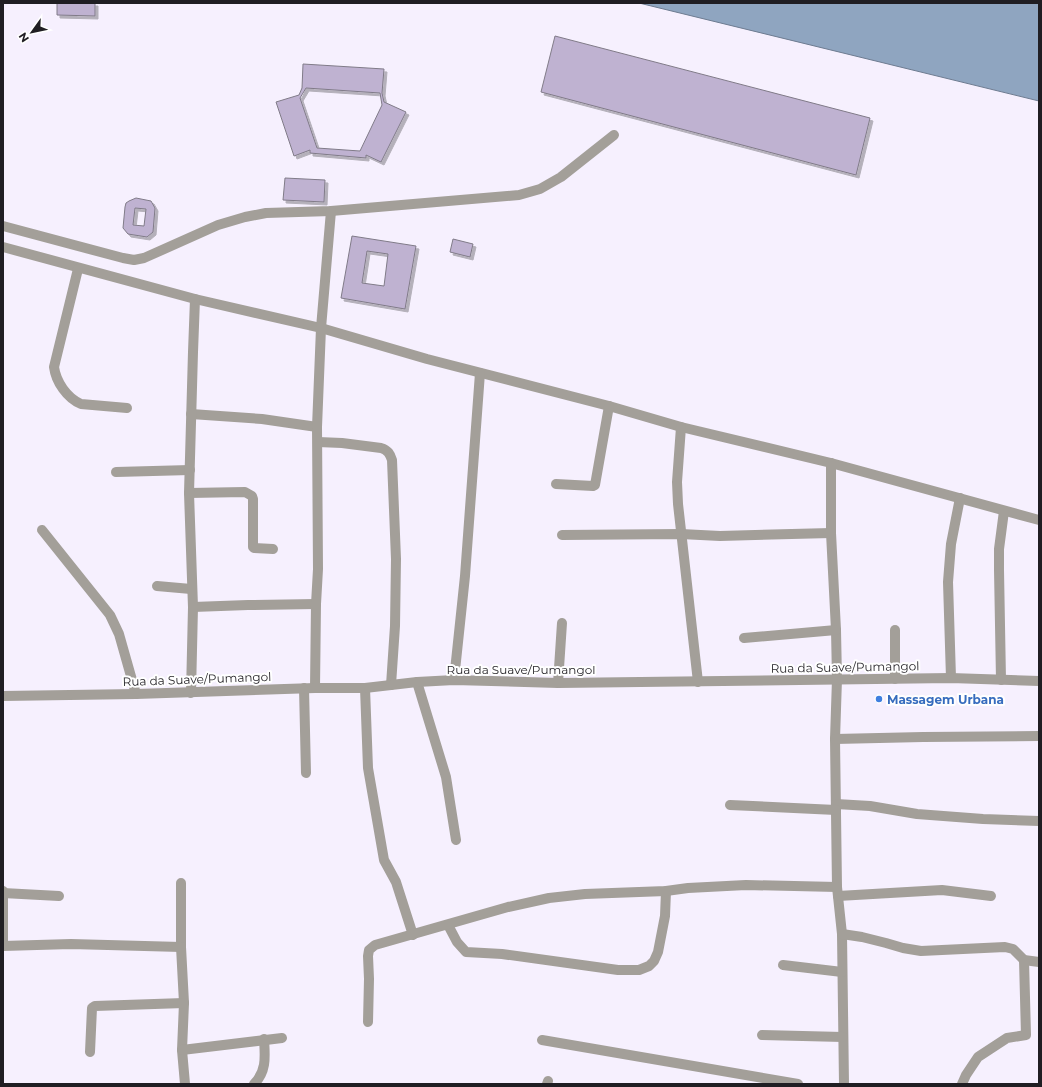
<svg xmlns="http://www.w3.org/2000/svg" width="1042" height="1087" viewBox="0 0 1042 1087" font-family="Montserrat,sans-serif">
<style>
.water{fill:#8fa5c0;stroke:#6e7c91}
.building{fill:#bfb2d1;stroke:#807b88;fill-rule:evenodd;filter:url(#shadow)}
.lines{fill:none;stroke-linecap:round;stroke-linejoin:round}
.minor{stroke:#a39f99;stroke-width:10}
.shop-dot{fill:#3f7fe0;stroke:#fff;stroke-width:1.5}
.labels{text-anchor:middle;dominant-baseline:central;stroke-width:4;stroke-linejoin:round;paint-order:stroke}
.street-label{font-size:12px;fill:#201e23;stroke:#fff}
.shop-label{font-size:12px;font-weight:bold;fill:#366cbe;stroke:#fff;text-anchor:start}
</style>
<defs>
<filter id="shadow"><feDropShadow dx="3" dy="3" stdDeviation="0" flood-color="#0004"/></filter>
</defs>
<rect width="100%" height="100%" fill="#f6f0fe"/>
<polygon class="water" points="639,3 1039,3 1039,101"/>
<g class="building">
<polygon points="57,3 95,3 95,16 57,15"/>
<polygon points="555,36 870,118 856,175 541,92"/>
<path d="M 303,64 L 384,69 L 382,93 L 384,102 L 406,112 L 381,162 L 366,155 L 366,158 L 310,153 L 310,150 L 294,156 L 276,102 L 299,95 L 302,88 ZM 306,88 L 380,93 L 382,105 L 360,151 L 317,148 L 300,98 Z"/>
<polygon points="285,178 325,180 324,202 283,200"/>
<path d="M 136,198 L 151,201 L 155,208 L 153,232 L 147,237 L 128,234 L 123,228 L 125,207 L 126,203 L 129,201 ZM 135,208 L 146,209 L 144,226 L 133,225 Z"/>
<path d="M 352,236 L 416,246 L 405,309 L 341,298 ZM 367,251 L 388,254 L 384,286 L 362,283 Z"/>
<polygon points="453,239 473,244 470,257 450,252"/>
</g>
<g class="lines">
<g class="minor">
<polyline points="3,226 123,258 134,260 144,258 218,225 245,217 266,213 331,211 519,195 540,189 561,177 614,135"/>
<polyline points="3,247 195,299 321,328 427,359 609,406 681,427 831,463 1039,520"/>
<path d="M 78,269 L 54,367 C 56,382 67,398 81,404 L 127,408"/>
<polyline points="191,414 262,419 317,427"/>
<polyline points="681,427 677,482 678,504 698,682"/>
<path d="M 318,442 L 342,443 L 381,448 C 388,450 390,454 392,460 L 396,559 L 395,626 L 391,685"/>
<polyline points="831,463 831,533 836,630 837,679 835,739 837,887 842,934 844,1084"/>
<polyline points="116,472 190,470"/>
<polyline points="556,484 593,486 595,485 609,406"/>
<polyline points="189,493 245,492 252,496 253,499 253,547 254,548 273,549"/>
<polyline points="42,530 110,615 119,634 136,694"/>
<polyline points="562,535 681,534 720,536 831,533"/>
<polyline points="157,586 191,589"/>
<polyline points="193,607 248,605 316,604"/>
<polyline points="895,630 895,679"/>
<polyline points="744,638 836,630"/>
<polyline points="951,678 948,582 951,544 960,498"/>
<polyline points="454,680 465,576 480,373"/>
<polyline points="1001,680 999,570 999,549 1004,511"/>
<polyline points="417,682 446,777 456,840"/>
<polyline points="558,683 562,623"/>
<polyline points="304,688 306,773"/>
<polyline points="315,688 316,604 318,569 317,427 321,328 331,211"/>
<polyline points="365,688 368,768 384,860 396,882 413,935"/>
<polyline points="191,693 193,607 189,493 193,352 195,299"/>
<polyline points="3,696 136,694 315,688 365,688 417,682 454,680 558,683 951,678 1039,681"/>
<polyline points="835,739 923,737 1039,736"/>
<polyline points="836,804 870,806 917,814 983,819 1039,821"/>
<polyline points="730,805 836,810"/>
<polyline points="181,883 181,947 184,1003 182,1050 185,1084"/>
<polyline points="3,891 3,946"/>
<polyline points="3,893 59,896"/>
<polyline points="838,896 942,890 991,896"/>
<polyline points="448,925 457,942 466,952 502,954 618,970 639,970 649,966 654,961 658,952 665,916 666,891"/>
<polyline points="842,934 862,937 886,943 903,948 921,951 1005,947 1013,949 1024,960 1039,962"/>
<polyline points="3,946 71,944 181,947"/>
<polyline points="783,965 842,972"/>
<polyline points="368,1022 369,979 368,956 369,950 375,945 508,907 549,898 585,894 666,891 688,888 746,885 837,887"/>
<polyline points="762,1035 843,1037"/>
<polyline points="542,1040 798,1084"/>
<polyline points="182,1050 282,1038"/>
<polyline points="90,1052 92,1008 95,1006 184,1003"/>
<path d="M 254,1084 C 267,1071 265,1056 264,1039"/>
<polyline points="547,1084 548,1081"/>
<polyline points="962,1084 966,1075 978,1057 1007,1038 1026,1035 1024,960"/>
</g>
</g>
<circle class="shop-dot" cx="879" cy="699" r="4"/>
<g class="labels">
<g class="street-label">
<text transform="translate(845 667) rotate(-1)">Rua da Suave/Pumangol</text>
<text x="521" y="669">Rua da Suave/Pumangol</text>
<text transform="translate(197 679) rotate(-2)">Rua da Suave/Pumangol</text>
</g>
<g class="shop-label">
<text x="887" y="699">Massagem Urbana</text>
</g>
</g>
<rect width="1042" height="1087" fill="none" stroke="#201e23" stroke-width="8"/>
<g transform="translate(32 32) rotate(237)" stroke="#ffffff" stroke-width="3" paint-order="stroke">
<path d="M0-3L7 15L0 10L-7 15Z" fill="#201e23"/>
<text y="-6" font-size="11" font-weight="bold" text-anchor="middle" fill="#201e23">N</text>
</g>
</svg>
